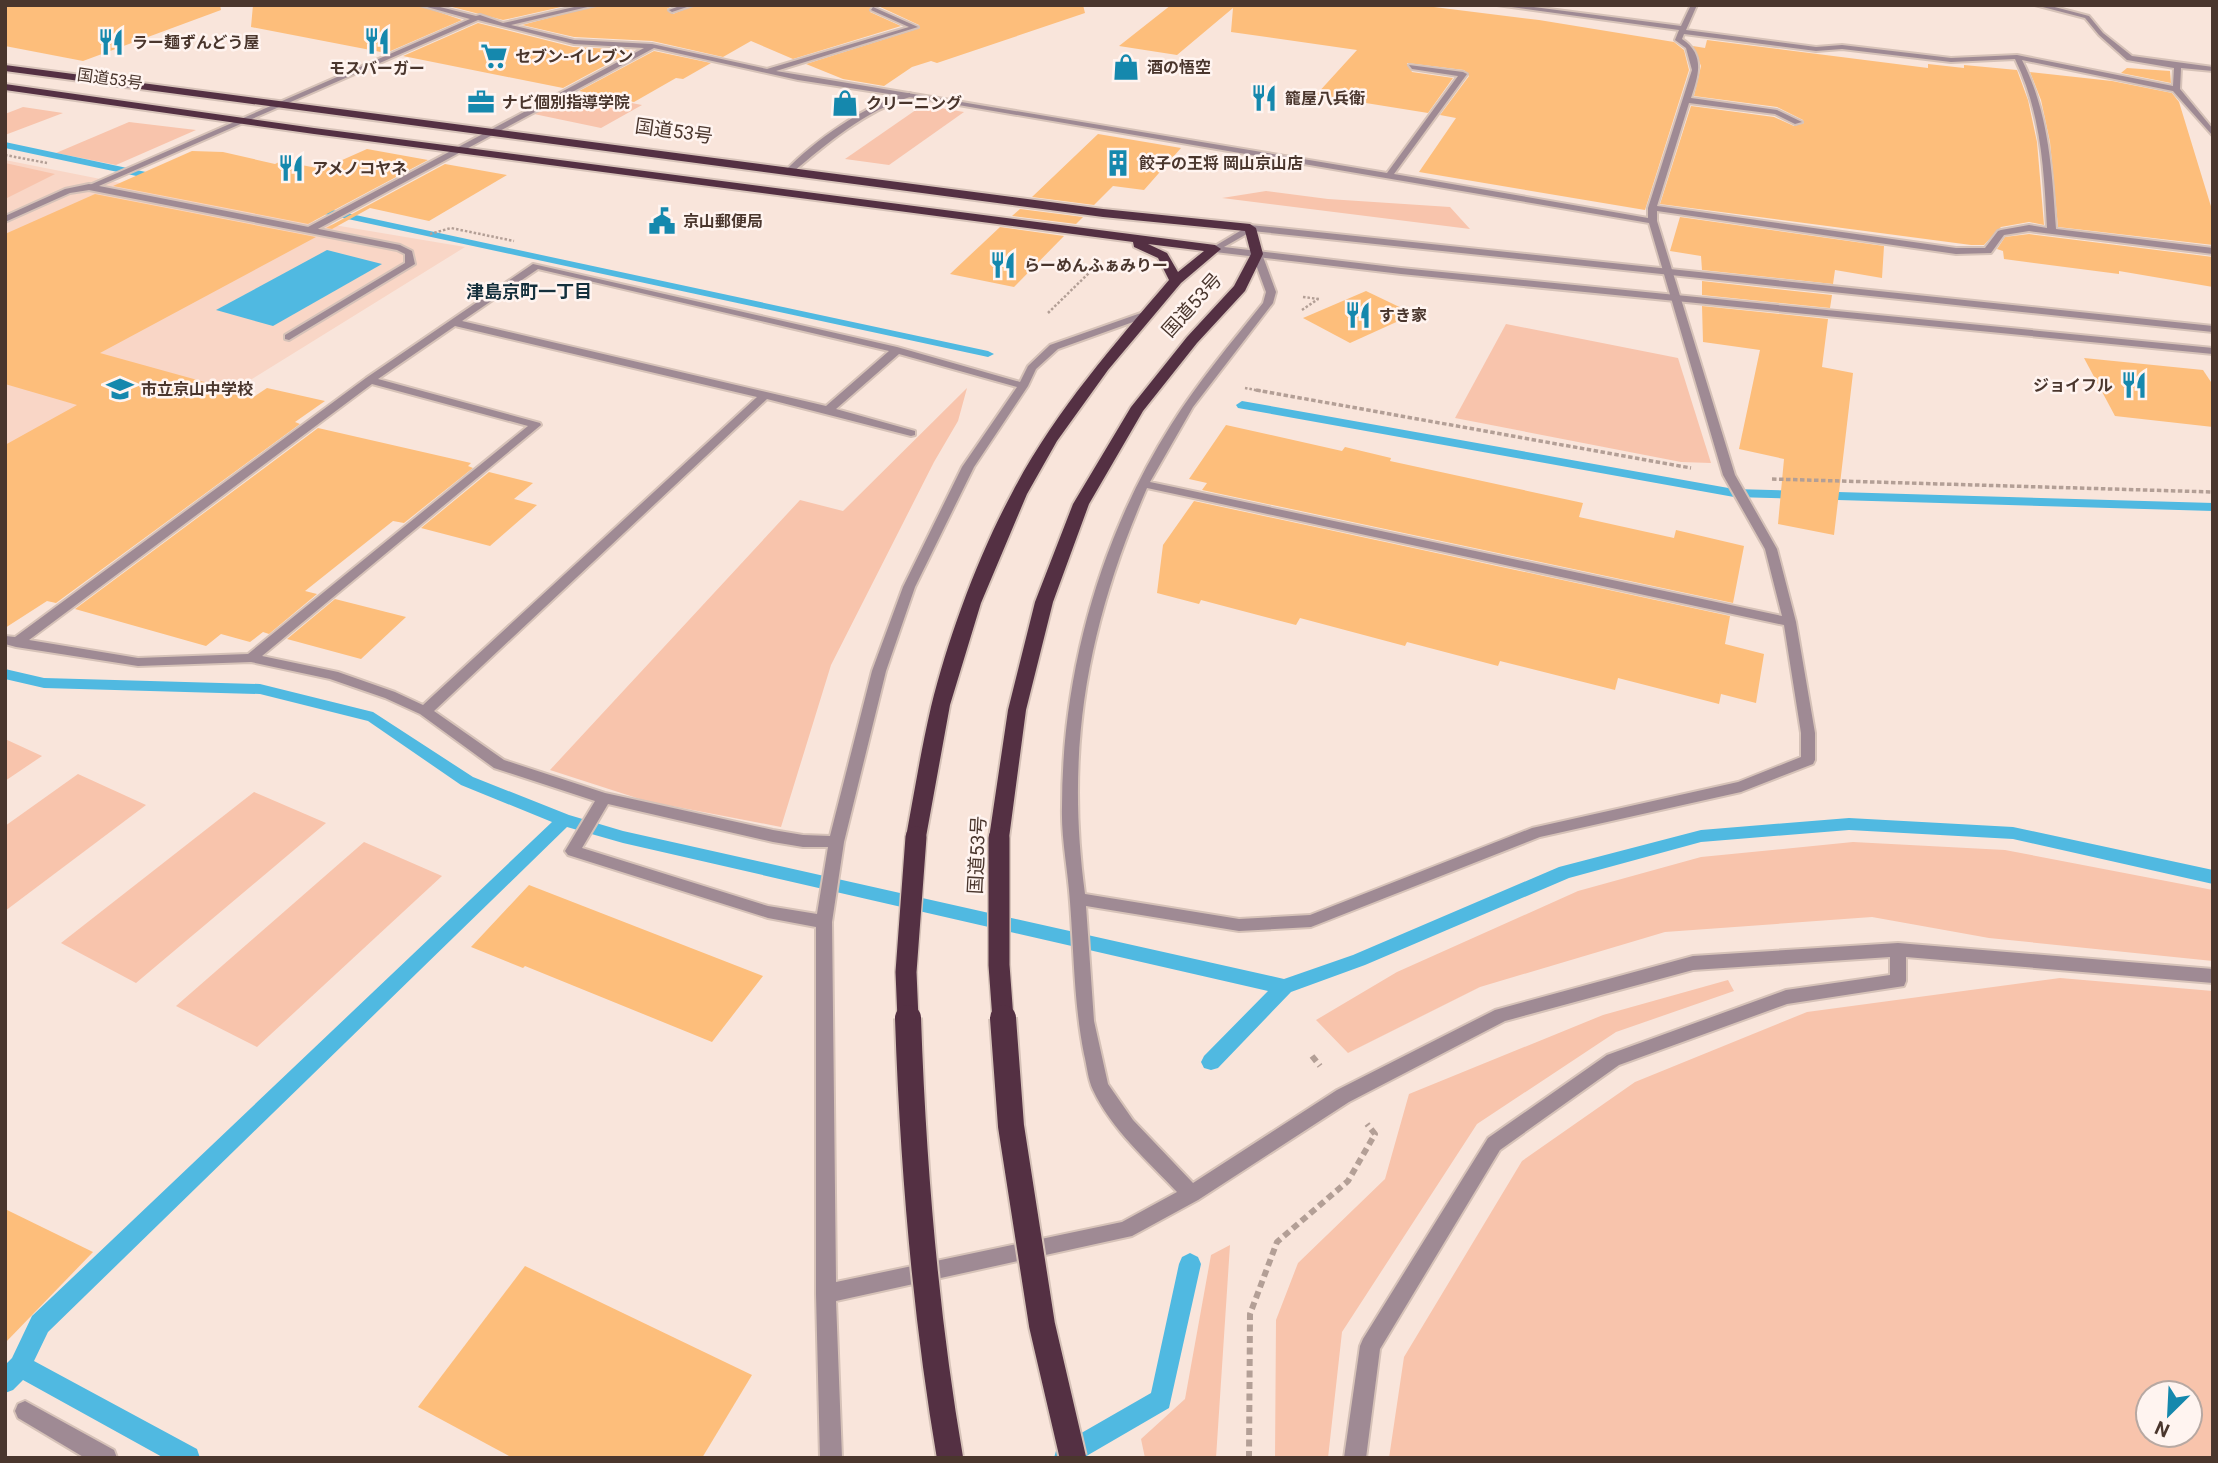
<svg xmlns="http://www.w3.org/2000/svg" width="2218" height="1463" viewBox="0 0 2218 1463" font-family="Roboto,'Noto Sans JP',sans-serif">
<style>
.built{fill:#f9d6c6}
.green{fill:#f8c4ac;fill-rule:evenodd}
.water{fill:#50b9e1}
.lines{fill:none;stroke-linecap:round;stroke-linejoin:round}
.stream{fill:#50b9e1;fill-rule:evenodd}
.building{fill:#fdbe7b}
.service-casing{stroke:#d6c2b8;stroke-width:4}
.minor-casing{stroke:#d6c2b8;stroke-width:4}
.tertiary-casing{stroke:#d6c2b8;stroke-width:4}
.trunk-casing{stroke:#d6c2b8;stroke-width:4}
.path-far2{stroke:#b39f96;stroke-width:2.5;stroke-dasharray:2.5 2;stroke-linecap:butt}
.path-far1{stroke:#b39f96;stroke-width:3.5;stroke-dasharray:4.5 2.5;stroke-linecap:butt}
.path{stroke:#b39f96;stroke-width:6;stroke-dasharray:7 4.5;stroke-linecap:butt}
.service{fill:#9f8a94;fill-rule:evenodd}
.minor{fill:#9f8a94;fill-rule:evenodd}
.tertiary{fill:#9f8a94;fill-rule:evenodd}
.trunk{fill:#543043;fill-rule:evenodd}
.trunk-bridge-far1-casing{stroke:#d6c2b8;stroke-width:24;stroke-linecap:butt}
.trunk-bridge-casing{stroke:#d6c2b8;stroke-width:30;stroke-linecap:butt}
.trunk-bridge-far1{stroke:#543043;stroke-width:21}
.trunk-bridge{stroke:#543043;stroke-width:26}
.labels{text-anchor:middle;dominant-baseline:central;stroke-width:5;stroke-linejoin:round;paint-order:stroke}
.far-poi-label{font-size:16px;font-weight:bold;fill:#4a362d;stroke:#fff4f0;text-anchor:start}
.far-street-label{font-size:16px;fill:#4a362d;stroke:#fff4f0}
.far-neighbourhood-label{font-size:18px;font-weight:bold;fill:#14303c;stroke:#fff4f0}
.street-label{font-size:19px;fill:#4a362d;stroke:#fff4f0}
</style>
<rect width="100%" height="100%" fill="#f9e5db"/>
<polygon class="built" points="5,160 322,223 465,247 5,532"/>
<g class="green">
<polygon points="574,92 642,105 601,128 534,114"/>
<polygon points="923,105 964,112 889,165 845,159"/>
<polygon points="23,107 63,113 5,135 5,114"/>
<polygon points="129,122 196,130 116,165 56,153"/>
<polygon points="5,163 55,174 5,199"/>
<polygon points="1266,191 1328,199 1450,207 1470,229 1222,198"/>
<polygon points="1506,324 1678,358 1711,463 1681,462 1455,418"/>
<polygon points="967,388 958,421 934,462 831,665 781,827 646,801 550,770 800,500 843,511"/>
<polygon points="5,739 42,756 5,781"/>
<polygon points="78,774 146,805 5,911 5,826"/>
<polygon points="254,792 326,823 136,983 61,943"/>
<polygon points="364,842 442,876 257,1047 176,1006"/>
<polygon points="1853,842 2005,850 2213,890 2213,961 1989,938 1872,917 1665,932 1480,987 1348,1053 1316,1020 1397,972 1578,891 1701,857"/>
<path d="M 2060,978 L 2213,991 L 2213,1458 L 1389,1458 L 1404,1357 L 1522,1161 L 1635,1082 L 1807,1012 ZM 2148,1393 L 2190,1393 L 2190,1435 L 2148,1435 Z"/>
<polygon points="1728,980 1734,991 1616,1032 1477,1124 1342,1332 1328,1458 1275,1458 1276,1320 1298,1263 1385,1179 1409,1094 1603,1015"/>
<polygon points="1230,1245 1216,1458 1145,1458 1141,1439 1185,1399 1211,1255"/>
</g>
<polygon class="water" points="327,250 382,264 273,326 216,310"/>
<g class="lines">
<g class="stream">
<polygon points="5,142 160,175 165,178 160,181 5,148"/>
<polygon points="309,205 988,351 994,354 988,357 306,210 304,208"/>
<polygon points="1242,401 1734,489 2213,503 2213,511 1734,497 1238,408 1236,405"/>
<polygon points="5,669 44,678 260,684 373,712 473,777 569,815 623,831 1284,979 1353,955 1559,867 1701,830 1849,818 2013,827 2213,870 2213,884 2013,839 1849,830 1701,842 1569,878 1365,965 1291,992 1218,1068 1211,1070 1204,1068 1201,1062 1204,1056 1268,991 623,843 567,827 48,1332 34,1361 197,1449 200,1458 164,1458 23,1380 13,1390 5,1393 5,1365 12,1358 32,1316 552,822 461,785 368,721 260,694 44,688 5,679"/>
<polygon points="1190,1253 1198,1257 1201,1264 1169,1408 1083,1458 1054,1458 1057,1447 1151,1393 1179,1264 1182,1257"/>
</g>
</g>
<g class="building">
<polygon points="5,5 220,5 221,10 83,61 5,46"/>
<polygon points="253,5 418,5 462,20 386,53 251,27"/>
<polygon points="444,5 570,5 503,20"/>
<polygon points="598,5 674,5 667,9 673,14 695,5 871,5 870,12 901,26 793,59 751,41 723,57 652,41 574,37 522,25"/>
<polygon points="876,5 1083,5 1085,13 937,63 931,61 912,67 884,86 843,79 806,64 920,28 919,25"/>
<polygon points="1171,5 1418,5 1539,20 1674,42 1684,50 1689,70 1645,210 1419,172 1456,118 1440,115 1469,76 1464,70 1407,63 1412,72 1453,78 1428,113 1316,95 1357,50 1231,32 1233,8 1177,55 1119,46"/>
<polygon points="478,23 573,47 634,50 563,88 403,56"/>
<polygon points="1707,40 1928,68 1928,64 1964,68 1964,65 2017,70 2028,100 2037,142 2044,225 2029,222 2001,227 1984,245 1971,245 1660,204 1691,106 1774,117 1794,126 1804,123 1803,120 1777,107 1694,96 1701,66 1693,46 1705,48"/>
<polygon points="654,51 711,63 683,79 676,78 634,102 579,91"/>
<polygon points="2127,68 2170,71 2171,83 2121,73"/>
<polygon points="2030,72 2112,81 2172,93 2179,102 2213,213 2213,245 2058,227 2050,142 2041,100"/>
<polygon points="1098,134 1181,148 1144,190 1113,186 1094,205 1032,197"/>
<polygon points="367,149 428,160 308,224 113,186 192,151 223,152 275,164 281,161 322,169"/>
<polygon points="445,164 507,175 429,221 370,208 332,229 326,228"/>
<polygon points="95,194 316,237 100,353 255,396 267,388 325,401 295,422 300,424 56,603 47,601 5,628 5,445 77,405 5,384 5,234"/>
<polygon points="1020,209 1083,217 1076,224 1012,216"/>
<polygon points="1680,217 1884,246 1882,278 1835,270 1833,284 1702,270 1701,256 1670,251"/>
<polygon points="1000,227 1064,236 1014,287 950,274"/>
<polygon points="2029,234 2213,257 2213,287 2119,271 2119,274 2004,259 2003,251 1997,249 2005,237"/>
<polygon points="1702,281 1832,295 1830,308 1702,295"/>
<polygon points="1366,291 1414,314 1350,343 1303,318"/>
<polygon points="1702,306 1828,319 1822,367 1853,373 1834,535 1778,524 1784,459 1739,449 1760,350 1703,342"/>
<polygon points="2084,358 2203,370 2213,385 2213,427 2115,416"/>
<polygon points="1226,425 1342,451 1345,447 1391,458 1390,461 1583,503 1579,517 1674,538 1676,530 1744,546 1733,603 1202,490 1207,483 1189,479"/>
<polygon points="318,428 471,463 468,466 473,468 404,523 393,521 305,591 317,594 269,634 263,632 250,642 221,634 206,646 75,609"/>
<polygon points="489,472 533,483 514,499 537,505 490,546 421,528"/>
<polygon points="1194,501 1730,616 1725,644 1764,654 1756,703 1721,694 1719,704 1618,678 1615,690 1500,661 1498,666 1407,642 1405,646 1300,618 1296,625 1201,600 1199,604 1157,593 1163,545"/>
<polygon points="335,599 406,617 361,659 287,639"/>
<polygon points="529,885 763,976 712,1042 525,966 523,968 471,947"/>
<polygon points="5,1209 93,1252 5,1343"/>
<polygon points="525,1266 752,1375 702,1458 513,1458 418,1407"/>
</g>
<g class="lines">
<defs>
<g id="service">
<path d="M 907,93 L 910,93 L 910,97 C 865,111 827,143 792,173 L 785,171 C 815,140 865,105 907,93 Z"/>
<polygon points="89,184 400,245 412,251 415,264 289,340 285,339 285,335 405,263 405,254 397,250 89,190 70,193 5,222 5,216 65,189"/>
</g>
<g id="minor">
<path d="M 420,5 L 432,5 L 476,16 L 480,15 L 503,23 L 583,5 L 596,5 L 511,25 L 574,40 L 652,44 L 767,69 L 909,27 L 871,10 L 873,7 L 918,27 L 776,71 L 1387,173 L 1458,76 L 1412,69 L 1409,65 L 1463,72 L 1467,74 L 1394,174 L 1648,218 L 1648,208 L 1692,70 L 1686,48 L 1675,40 L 1679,30 L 1497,5 L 1518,5 L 1681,26 L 1691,5 L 1697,5 L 1686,30 L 1816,47 L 1842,45 L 1951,58 L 2017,55 L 2173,86 L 2174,68 L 2127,60 L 2099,35 L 2085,18 L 2035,5 L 2047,5 L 2089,16 L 2103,33 L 2132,56 L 2213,67 L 2213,71 L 2181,68 L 2180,89 L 2213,129 L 2213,136 L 2173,91 L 2022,60 C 2049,113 2052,171 2056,229 L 2213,248 L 2213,254 L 2029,231 L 2004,235 L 1991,253 L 1956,254 L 1657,211 L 1657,221 L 1735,475 L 1777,549 L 1796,622 L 1815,733 L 1815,760 L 1813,764 L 1741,792 L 1540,837 L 1311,927 L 1239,931 L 1086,906 L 1094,1021 L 1108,1084 L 1133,1120 L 1193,1183 L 1337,1090 L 1495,1010 L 1693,956 L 1898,943 L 2213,969 L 2213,983 L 1906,957 L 1906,981 L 1904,986 L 1787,1004 L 1619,1065 L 1500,1150 L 1380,1349 L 1366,1458 L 1344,1458 L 1360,1346 L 1363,1339 L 1488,1138 L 1607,1055 L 1786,990 L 1890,975 L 1890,957 L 1693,970 L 1505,1021 L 1349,1102 L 1198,1200 L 1132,1236 L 836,1301 L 842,1458 L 820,1458 L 816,1294 L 816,927 L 768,918 L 568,855 L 565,851 L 595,801 L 494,768 L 420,714 L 385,698 L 330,679 L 251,662 L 138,666 L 16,647 L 5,644 L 5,636 L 15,637 L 366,378 L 533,264 L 897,347 L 1020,382 L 1028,366 L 1050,345 L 1141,313 L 1147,313 L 1147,317 L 1058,349 L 1036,369 L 1028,386 L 974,467 L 915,587 L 886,671 L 844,842 L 832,922 L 836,1282 L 1122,1222 L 1177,1192 C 1148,1161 1111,1129 1093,1090 C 1088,1080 1087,1066 1084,1054 C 1074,1004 1074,953 1070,902 C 1068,870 1061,839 1062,807 C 1062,674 1100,537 1171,425 C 1198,382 1231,343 1263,303 L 1266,292 L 1252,254 L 1254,252 L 1262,254 L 1276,292 L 1273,303 L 1193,407 L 1150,482 L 1782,616 L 1765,549 L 1723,475 L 1649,223 L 941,102 L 798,80 L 654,48 L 314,231 L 308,231 L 308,227 L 644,48 L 574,44 L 478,20 L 92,189 L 85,187 L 470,19 ZM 1684,34 L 1816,51 L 1842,49 L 1951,62 L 2015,59 C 2041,112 2044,169 2047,228 L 2029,225 L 2001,230 L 1998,231 L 1985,248 L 1956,248 L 1657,206 L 1689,103 L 1775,114 L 1795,124 L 1802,122 L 1777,110 L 1691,98 C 1698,76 1706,55 1682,39 ZM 538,269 L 889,351 L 826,406 L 462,321 ZM 455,326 L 757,397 L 423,705 L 395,692 L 338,672 L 262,656 L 541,425 L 540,423 L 378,379 ZM 899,354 L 1017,387 L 962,467 L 903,587 L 872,671 L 830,836 L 803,835 L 773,830 L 605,793 L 504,760 L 434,711 L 767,399 L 911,436 L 915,435 L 915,431 L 836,409 ZM 372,384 L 528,426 L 248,654 L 138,658 L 29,640 ZM 1147,488 L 1784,625 L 1801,733 L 1801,757 L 1738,782 L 1532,828 L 1310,915 L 1239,919 L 1085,894 C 1065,746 1088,624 1147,488 ZM 608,804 L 773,842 L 803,847 L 828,847 L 817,914 L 768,906 L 582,848 Z"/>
<polygon points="682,5 693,5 672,12 669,10"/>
<polygon points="25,1401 114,1450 117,1458 85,1458 18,1418 15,1411 18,1404"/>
</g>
<polygon id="tertiary" points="1250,225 2213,326 2213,332 1252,231 1224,247 1401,268 2213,348 2213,354 1401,274 1215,252 1210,249"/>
<g id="trunk">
<polygon points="5,65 1103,209 1250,224 1256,228 1263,254 1245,291 1197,343 1143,411 1089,504 1053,602 1026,710 1009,838 1006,843 999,846 992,843 989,838 1008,710 1035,602 1073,504 1131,407 1187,337 1234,286 1251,254 1245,231 1103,217 5,71"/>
<path d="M 5,84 L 314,128 L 1215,245 L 1221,249 L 1181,283 L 1108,370 L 1057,441 L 1027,494 L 981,603 L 950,705 L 926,837 L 923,842 L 916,845 L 909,842 L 906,837 C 914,794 921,750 931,707 C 948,638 978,556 1012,493 C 1053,414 1112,347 1169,280 L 1158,258 L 1134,247 L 1133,242 L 314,134 L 5,90 ZM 1148,244 L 1204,251 L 1178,272 L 1167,253 Z"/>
</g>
</defs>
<use href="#service" class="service-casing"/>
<use href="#minor" class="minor-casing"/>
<use href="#tertiary" class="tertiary-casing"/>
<use href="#trunk" class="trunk-casing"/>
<g class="path-far2">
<polyline points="5,155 47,163"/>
<polyline points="430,234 451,228 514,241"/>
<polyline points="1303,297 1319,299"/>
<polyline points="1302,310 1318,299"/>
<polyline points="1048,313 1093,269"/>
<polyline points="1245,388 1266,392"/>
</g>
<g class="path-far1">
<polyline points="1256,390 1691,468"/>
<polyline points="1772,479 2213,492"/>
</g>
<g class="path">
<polyline points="1312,1056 1320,1066"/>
<polyline points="1249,1458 1250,1314 1277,1242 1348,1181 1375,1134 1367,1124"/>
</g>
<use href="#service" class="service"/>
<use href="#minor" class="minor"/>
<use href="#tertiary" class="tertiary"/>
<use href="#trunk" class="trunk"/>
<defs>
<g id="trunk-bridge-far1">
<polyline points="999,838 999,965 1003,1019"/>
<polyline points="908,1019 906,972 916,837"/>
</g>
<g id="trunk-bridge">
<path d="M 908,1018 C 913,1165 925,1312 950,1458"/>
<polyline points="1003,1018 1011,1126 1042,1325 1073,1458"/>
</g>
</defs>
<use href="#trunk-bridge-far1" class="trunk-bridge-far1-casing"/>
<use href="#trunk-bridge" class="trunk-bridge-casing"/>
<use href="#trunk-bridge-far1" class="trunk-bridge-far1"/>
<use href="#trunk-bridge" class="trunk-bridge"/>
</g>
<defs>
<symbol id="restaurant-bare" viewBox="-9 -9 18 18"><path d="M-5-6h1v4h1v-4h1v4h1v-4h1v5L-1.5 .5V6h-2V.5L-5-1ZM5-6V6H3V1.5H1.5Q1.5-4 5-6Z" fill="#1588ad" stroke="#fff4f0" stroke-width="2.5" paint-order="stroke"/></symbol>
<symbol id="supermarket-bare" viewBox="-9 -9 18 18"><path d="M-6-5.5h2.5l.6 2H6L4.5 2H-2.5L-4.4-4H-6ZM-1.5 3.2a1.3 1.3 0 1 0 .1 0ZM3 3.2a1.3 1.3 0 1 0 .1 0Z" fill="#1588ad" stroke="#fff4f0" stroke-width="2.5" paint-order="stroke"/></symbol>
<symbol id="shop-bare" viewBox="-9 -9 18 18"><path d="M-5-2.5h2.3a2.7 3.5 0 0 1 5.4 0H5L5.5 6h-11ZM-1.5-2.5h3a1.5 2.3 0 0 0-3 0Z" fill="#1588ad" stroke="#fff4f0" stroke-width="2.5" paint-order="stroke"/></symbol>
<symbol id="office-bare" viewBox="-9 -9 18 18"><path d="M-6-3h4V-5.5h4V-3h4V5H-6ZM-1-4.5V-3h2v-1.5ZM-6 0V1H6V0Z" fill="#1588ad" stroke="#fff4f0" stroke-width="2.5" paint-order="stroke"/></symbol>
<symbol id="building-bare" viewBox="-9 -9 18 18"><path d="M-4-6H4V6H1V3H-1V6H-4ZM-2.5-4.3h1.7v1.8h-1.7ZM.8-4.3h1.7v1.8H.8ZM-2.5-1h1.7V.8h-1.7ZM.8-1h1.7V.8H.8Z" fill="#1588ad" stroke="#fff4f0" stroke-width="2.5" paint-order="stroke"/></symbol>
<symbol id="civic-bare" viewBox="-9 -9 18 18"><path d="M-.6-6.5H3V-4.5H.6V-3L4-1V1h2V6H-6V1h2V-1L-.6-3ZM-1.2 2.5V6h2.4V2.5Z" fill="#1588ad" stroke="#fff4f0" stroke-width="2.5" paint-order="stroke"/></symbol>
<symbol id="school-bare" viewBox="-9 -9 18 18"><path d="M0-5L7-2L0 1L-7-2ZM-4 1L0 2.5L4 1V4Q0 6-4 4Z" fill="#1588ad" stroke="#fff4f0" stroke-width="2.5" paint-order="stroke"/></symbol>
</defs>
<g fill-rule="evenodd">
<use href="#restaurant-bare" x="358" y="22" width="38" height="38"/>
<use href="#restaurant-bare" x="92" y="23" width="38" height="38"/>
<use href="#supermarket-bare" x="475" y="37" width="38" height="38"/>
<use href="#shop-bare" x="1107" y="48" width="38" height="38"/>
<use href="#restaurant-bare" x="1245" y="79" width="38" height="38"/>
<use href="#office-bare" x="462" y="83" width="38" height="38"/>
<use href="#shop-bare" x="826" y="84" width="38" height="38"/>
<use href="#building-bare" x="1099" y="144" width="38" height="38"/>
<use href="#restaurant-bare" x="272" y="149" width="38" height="38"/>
<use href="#civic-bare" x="643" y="202" width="38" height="38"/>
<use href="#restaurant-bare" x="984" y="246" width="38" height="38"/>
<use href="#restaurant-bare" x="1339" y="296" width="38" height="38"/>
<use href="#restaurant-bare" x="2115" y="366" width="38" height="38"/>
<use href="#school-bare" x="101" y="370" width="38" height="38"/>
</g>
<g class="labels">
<g class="far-poi-label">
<text x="132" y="42">ラー麺ずんどう屋</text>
<text x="515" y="56">セブン-イレブン</text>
<text x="1147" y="67">酒の悟空</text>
<text x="377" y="68" text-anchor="middle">モスバーガー</text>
<text x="1285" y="98">籠屋八兵衛</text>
<text x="502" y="102">ナビ個別指導学院</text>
<text x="866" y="103">クリーニング</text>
<text x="1139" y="163">餃子の王将 岡山京山店</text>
<text x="312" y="168">アメノコヤネ</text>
<text x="683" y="221">京山郵便局</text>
<text x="1024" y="265">らーめんふぁみりー</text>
<text x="1379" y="315">すき家</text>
<text x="2113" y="385" text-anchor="end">ジョイフル</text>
<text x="141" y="389">市立京山中学校</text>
</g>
<g class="far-street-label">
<text transform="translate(110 79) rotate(8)">国道53号</text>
</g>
<g class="far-neighbourhood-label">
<text x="529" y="291">津島京町一丁目</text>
</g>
<g class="street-label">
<text transform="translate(674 131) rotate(8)">国道53号</text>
<text transform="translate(1192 305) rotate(-48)">国道53号</text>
<text transform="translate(977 855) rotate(-87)">国道53号</text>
</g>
</g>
<rect width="2218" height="1463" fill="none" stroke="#4a362d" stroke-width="14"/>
<g transform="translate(2169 1414) rotate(204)"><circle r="33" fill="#fff4f0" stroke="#b7a8a2" stroke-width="2"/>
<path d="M0-5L12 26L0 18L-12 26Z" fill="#1588ad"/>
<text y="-10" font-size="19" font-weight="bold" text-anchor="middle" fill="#4a362d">N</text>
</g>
</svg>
